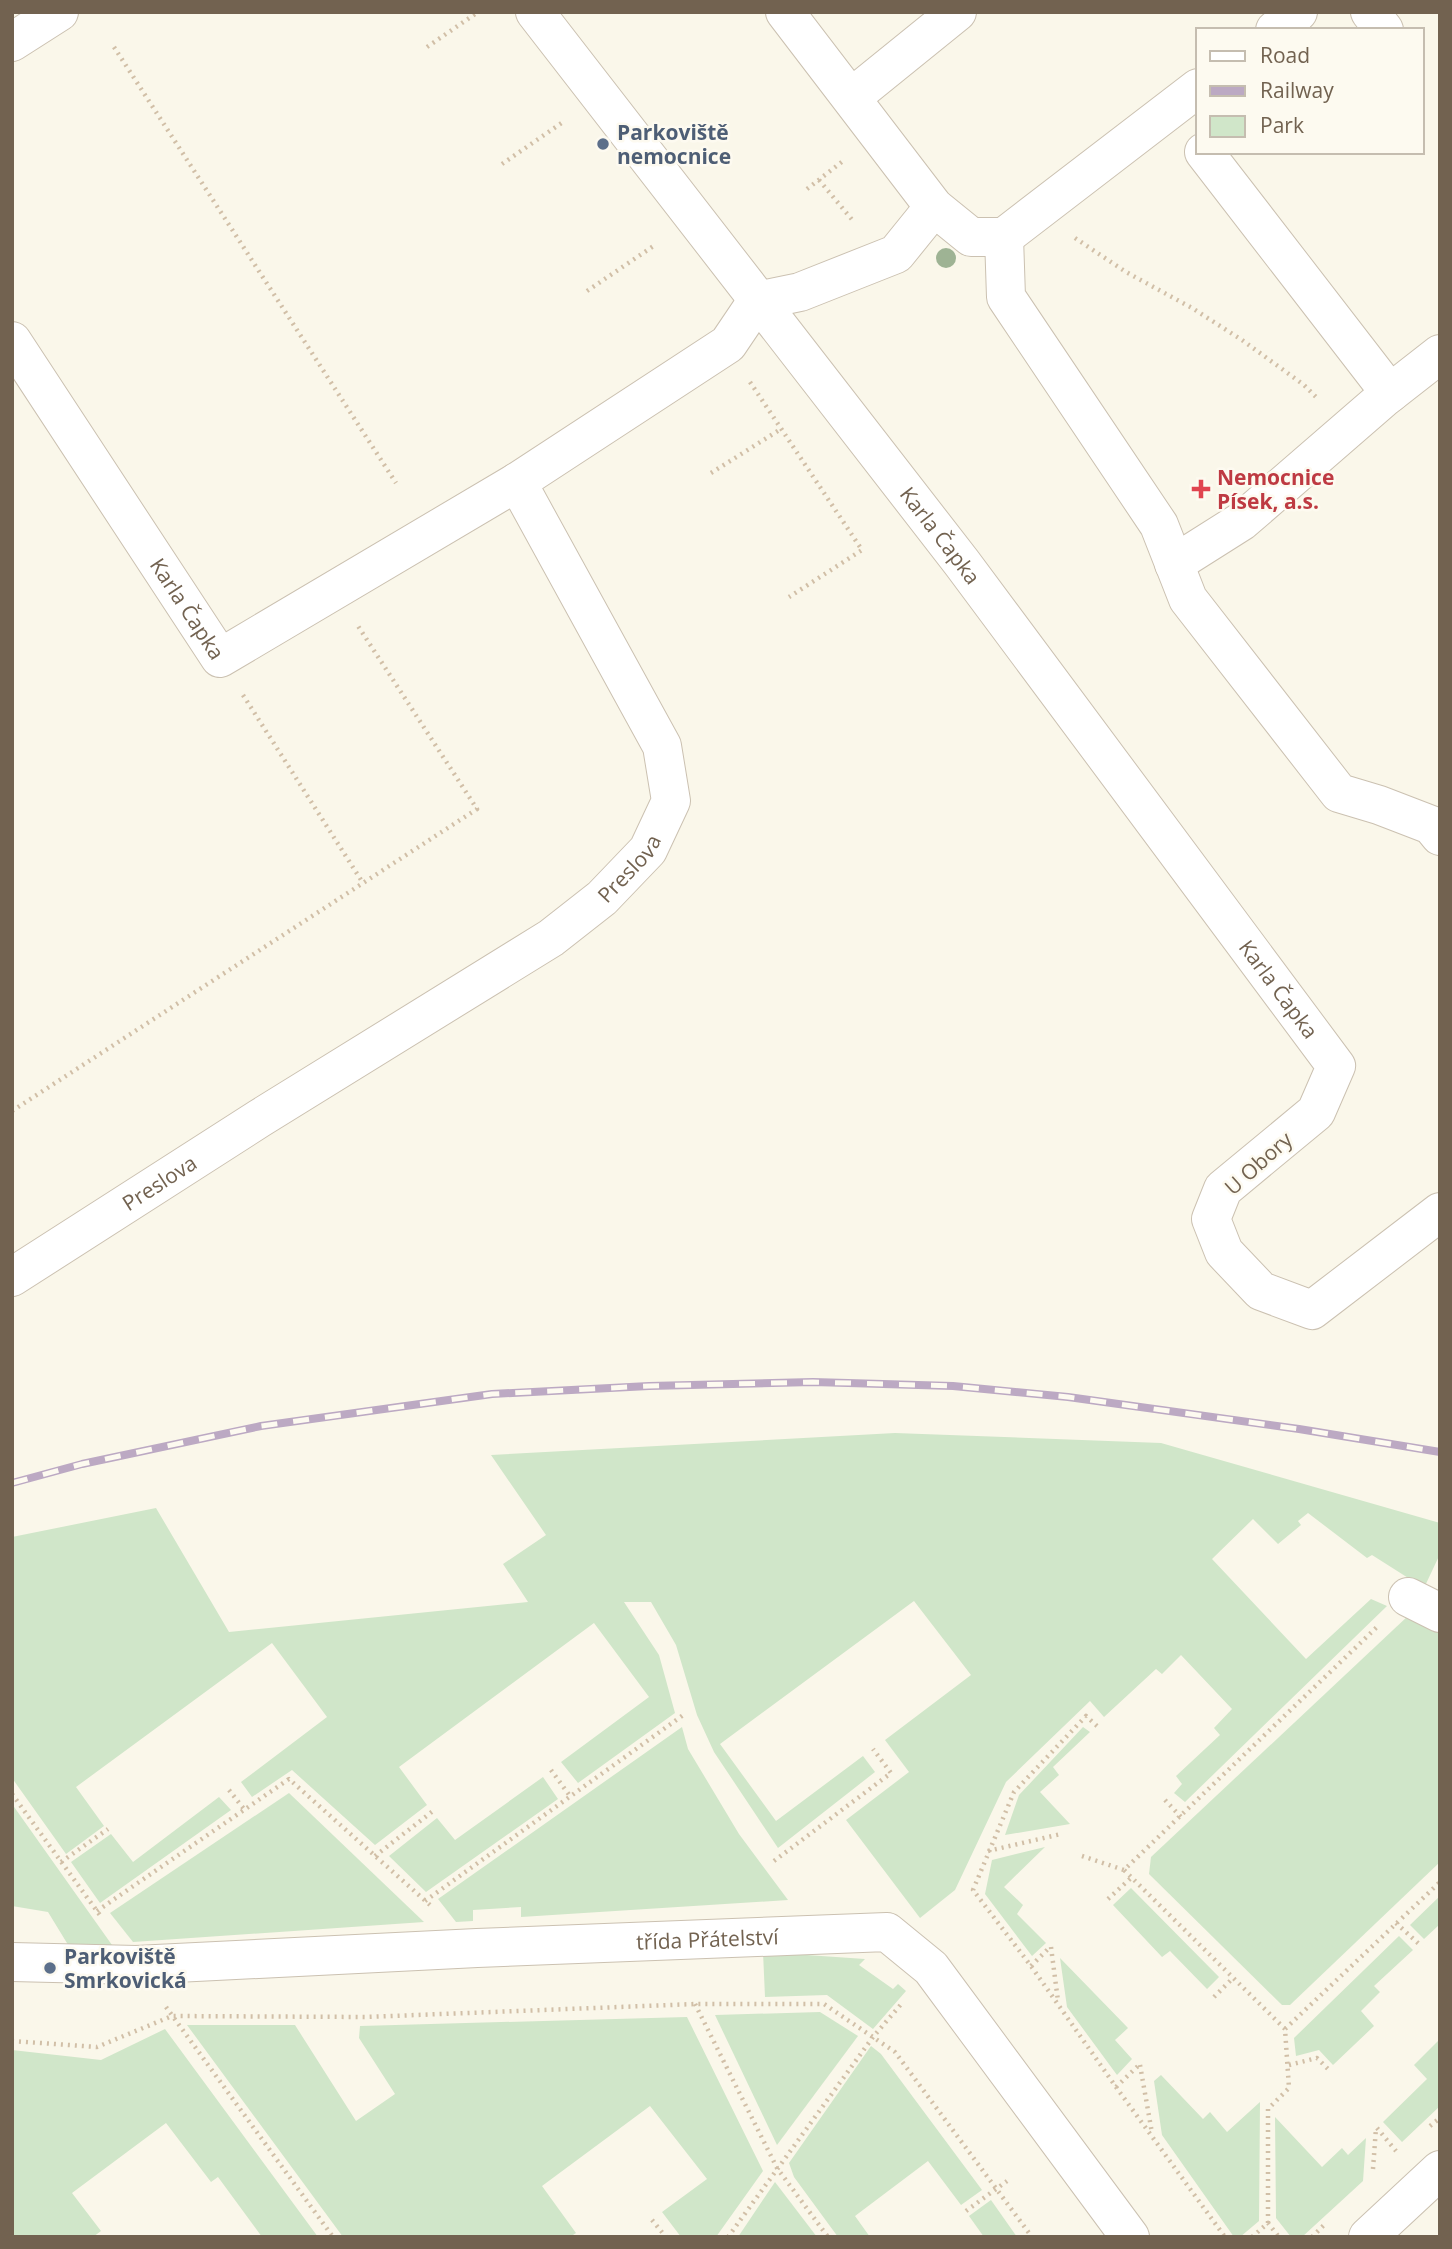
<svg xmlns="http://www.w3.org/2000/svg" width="1452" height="2249" viewBox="0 0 1452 2249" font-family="'Open Sans',sans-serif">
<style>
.green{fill:#d0e6c9}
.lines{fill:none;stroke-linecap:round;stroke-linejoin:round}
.minor-casing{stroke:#cbc1b1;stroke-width:40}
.path{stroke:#d1bfa7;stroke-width:4.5;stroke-dasharray:2 5;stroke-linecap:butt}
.minor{stroke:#fff;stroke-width:38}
.rail-casing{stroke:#bca9c3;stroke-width:8}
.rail{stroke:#fdfaf0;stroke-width:5;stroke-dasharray:16;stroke-linecap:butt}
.tree{fill:#9eb394}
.service-dot{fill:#5c6f8a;stroke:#fdfaf0;stroke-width:2.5}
.health-dot{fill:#e0444e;stroke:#fdfaf0;stroke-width:2.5}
.labels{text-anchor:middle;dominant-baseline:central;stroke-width:5;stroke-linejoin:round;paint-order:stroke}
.service-label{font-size:21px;font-weight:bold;fill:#4e5e75;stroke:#fdfaf0;text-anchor:start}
.health-label{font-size:21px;font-weight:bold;fill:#be3a42;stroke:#fdfaf0;text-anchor:start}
.street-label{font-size:21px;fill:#726250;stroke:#fdfaf0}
</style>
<rect width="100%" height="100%" fill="#faf7ea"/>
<g class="green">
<polygon points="895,1433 1161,1443 1440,1523 1440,1554 1424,1588 1372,1555 1367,1558 1308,1513 1298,1521 1301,1525 1278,1544 1253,1519 1212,1559 1306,1659 1371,1599 1387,1606 1185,1802 1174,1793 1182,1784 1176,1776 1220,1735 1214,1728 1232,1709 1181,1655 1162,1674 1156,1669 1104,1717 1090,1701 1006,1782 955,1890 920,1918 846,1820 909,1772 885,1740 971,1675 914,1601 720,1744 776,1821 863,1756 875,1772 778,1848 714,1752 697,1715 676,1645 651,1602 624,1602 659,1655 675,1713 578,1783 561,1762 649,1697 594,1623 399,1767 427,1805 375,1845 292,1770 252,1797 241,1782 327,1717 272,1643 76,1787 104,1826 66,1854 12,1778 12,1537 156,1508 229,1632 528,1602 503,1564 546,1535 491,1455"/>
<polygon points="1409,1615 1440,1629 1440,1862 1290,2005 1282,2005 1149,1874 1151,1857"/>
<polygon points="682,1727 688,1749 739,1834 788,1900 521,1917 521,1907 473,1910 473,1921 456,1922 438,1899"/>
<polygon points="1083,1727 1090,1732 1053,1767 1059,1775 1040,1792 1070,1824 1005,1835 1019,1795"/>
<polygon points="543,1777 558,1799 426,1892 389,1856 437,1818 455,1840"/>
<polygon points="289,1793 424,1922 133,1942 110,1913"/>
<polygon points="219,1797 231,1810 100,1903 71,1862 111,1834 133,1862"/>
<polygon points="12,1804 112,1945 70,1948 48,1912 12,1906"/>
<polygon points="1045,1847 1004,1887 1023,1905 1017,1914 1046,1943 1032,1956 985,1894 992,1860"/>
<polygon points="1131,1888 1219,1977 1207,1989 1170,1951 1162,1957 1113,1905"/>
<polygon points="1440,1896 1440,1924 1424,1939 1410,1925"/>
<polygon points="1399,1936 1413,1950 1374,1986 1380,1992 1361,2011 1374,2026 1333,2065 1319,2050 1296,2056 1294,2038"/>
<polygon points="763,1952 865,1959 859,1965 893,1989 898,1984 906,1991 873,2029 827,1995 765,1997"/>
<polygon points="1060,1958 1128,2028 1115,2040 1132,2059 1117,2075 1067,2007"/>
<polygon points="820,2012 858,2036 777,2145 715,2015"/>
<polygon points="687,2017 763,2171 716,2237 681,2237 662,2212 707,2179 650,2106 542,2186 576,2233 570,2237 343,2237 187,2025 295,2025 356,2121 395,2094 359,2038 360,2026"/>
<polygon points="165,2029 318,2237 262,2237 218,2177 211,2182 166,2123 72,2193 101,2231 93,2237 12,2237 12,2050 101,2060"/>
<polygon points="1440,2039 1440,2106 1402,2142 1383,2122 1427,2079 1414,2065"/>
<polygon points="871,2046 881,2054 982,2190 961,2205 928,2161 855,2216 870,2237 838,2237 794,2177 789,2163"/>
<polygon points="1161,2075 1203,2119 1210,2112 1227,2132 1260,2102 1259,2221 1240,2237 1234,2237 1162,2135 1154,2081"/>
<polygon points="1275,2117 1322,2167 1342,2148 1348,2155 1366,2138 1363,2181 1302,2237 1291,2237 1276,2218"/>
<polygon points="775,2182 817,2237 738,2237"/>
<polygon points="991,2200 1017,2237 984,2237 969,2216"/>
</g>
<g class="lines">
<defs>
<g id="minor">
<path id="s1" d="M 535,12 L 962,563 L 1336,1066 L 1316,1112 L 1223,1189 L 1211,1219 L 1224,1252 L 1261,1291 L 1312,1310 L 1440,1212"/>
<polyline points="785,12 934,207 971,237 1004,237 1198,88"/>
<polyline points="1370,12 1384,30"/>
<polyline points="1275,30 1298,12"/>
<polyline points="12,42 59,12"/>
<polyline points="852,97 957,12"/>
<polyline points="1204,152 1390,393"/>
<polyline points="1004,237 1006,297 1159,525 1188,599 1339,793 1379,805 1431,825 1440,836"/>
<polyline points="757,301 800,292 896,254 934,207"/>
<path id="s2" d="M 12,341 L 220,658 L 517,482"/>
<polyline points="1174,564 1242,521 1385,397 1440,354"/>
<path id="s3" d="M 12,1277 L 260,1118 L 551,938 L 602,898 L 648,850 L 671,801 L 662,746 L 517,482 L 728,344 L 757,301"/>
<polyline points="1408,1597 1440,1613"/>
<path id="s4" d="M 12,1962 L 136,1965 L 477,1948 L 887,1932 L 931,1968 L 1130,2237"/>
<polyline points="1368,2237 1440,2170"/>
</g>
</defs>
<use href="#minor" class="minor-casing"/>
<g class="path">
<polyline points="114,47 396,483"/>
<polyline points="427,47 478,12"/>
<polyline points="502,164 563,122"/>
<polyline points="819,180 854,222"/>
<polyline points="807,189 843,161"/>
<polyline points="1075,238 1126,272 1192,308 1242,340 1304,385 1316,397"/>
<polyline points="587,291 655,245"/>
<polyline points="750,382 862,550 789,597"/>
<polyline points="711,473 781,429"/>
<polyline points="243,695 363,883"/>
<polyline points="12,1111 477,809 358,626"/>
<polyline points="1097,1726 1086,1716 1014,1792 973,1890 1031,1966 1116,2087 1225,2237"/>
<polyline points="551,1770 570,1796"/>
<polyline points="229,1790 244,1809"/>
<polyline points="12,1794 102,1918"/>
<polyline points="1165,1800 1181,1817"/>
<polyline points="988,1851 1061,1834"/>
<polyline points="375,1856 433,1811"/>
<polyline points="1082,1856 1124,1870"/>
<polyline points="774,1861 891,1773 873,1749"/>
<polyline points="61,1862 108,1829"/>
<polyline points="1108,1899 1132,1877"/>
<polyline points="425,1901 686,1713"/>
<polyline points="97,1911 289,1779 430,1905"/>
<polyline points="1396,1923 1419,1944"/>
<polyline points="1051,1947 1058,2001"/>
<polyline points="1031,1966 1050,1947"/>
<polyline points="1214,1997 1233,1978"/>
<polyline points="695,2004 777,2168 828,2237"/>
<polyline points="166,2007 333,2237"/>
<polyline points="1285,2029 1124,1870 1377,1627"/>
<polyline points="12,2041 97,2047 172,2016 366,2017 695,2004 824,2004 895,2052 1032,2237"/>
<polyline points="1140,2065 1152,2133"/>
<polyline points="1289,2065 1317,2058 1329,2070"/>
<polyline points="1116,2087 1139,2065"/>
<polyline points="1430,2126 1440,2118"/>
<polyline points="1377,2128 1396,2151"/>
<polyline points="1373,2169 1376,2128"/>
<polyline points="966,2211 1007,2181"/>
<polyline points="652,2220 666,2237"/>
<polyline points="1268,2223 1268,2109 1289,2088 1285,2029 1440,1882"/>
<polyline points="728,2237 873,2037 903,2002"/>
<polyline points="1252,2237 1268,2223 1279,2237"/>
<polyline points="1312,2237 1324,2225"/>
</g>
<use href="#minor" class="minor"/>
<defs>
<polyline id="rail" points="12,1483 82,1464 261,1426 492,1394 649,1386 813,1382 953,1386 1068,1397 1299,1429 1440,1452"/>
</defs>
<use href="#rail" class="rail-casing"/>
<use href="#rail" class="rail"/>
</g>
<circle class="tree" cx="946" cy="258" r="10"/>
<g class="service-dot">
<circle cx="603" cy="144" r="7"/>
<circle cx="50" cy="1968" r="7"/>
</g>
<path class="health-dot" d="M1197.5 478.5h7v7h7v7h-7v7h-7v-7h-7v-7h7z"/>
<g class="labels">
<g class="service-label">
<text x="617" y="132">Parkoviště<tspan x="617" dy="24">nemocnice</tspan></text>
<text x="64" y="1956">Parkoviště<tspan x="64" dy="24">Smrkovická</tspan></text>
</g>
<g class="health-label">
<text x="1217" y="477">Nemocnice<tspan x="1217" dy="24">Písek, a.s.</tspan></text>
</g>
<g class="street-label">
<text stroke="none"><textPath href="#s1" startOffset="662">Karla Čapka</textPath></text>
<text stroke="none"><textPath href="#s2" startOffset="320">Karla Čapka</textPath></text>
<text stroke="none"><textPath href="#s3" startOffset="742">Preslova</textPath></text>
<text stroke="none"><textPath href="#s1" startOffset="1228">Karla Čapka</textPath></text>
<text transform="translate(1258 1163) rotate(-42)">U Obory</text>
<text stroke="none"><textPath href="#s3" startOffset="175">Preslova</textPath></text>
<text stroke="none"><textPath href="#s4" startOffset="696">třída Přátelství</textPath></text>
</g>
</g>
<rect width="1452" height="2249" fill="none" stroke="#726250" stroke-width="28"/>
<rect x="1196" y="28" width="228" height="126" fill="#fdfaf0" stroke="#c5bdb0" stroke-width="2"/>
<rect x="1210" y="51" width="35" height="10" fill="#ffffff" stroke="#c5bdb0" stroke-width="2"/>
<text x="1260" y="63" font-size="21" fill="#726250">Road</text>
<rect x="1210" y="86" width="35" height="10" fill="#bca9c3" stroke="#c5bdb0" stroke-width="2"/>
<text x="1260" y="98" font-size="21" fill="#726250">Railway</text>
<rect x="1210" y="116" width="35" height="21" fill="#d0e6c9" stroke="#c5bdb0" stroke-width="2"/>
<text x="1260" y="133" font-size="21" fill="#726250">Park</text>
</svg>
